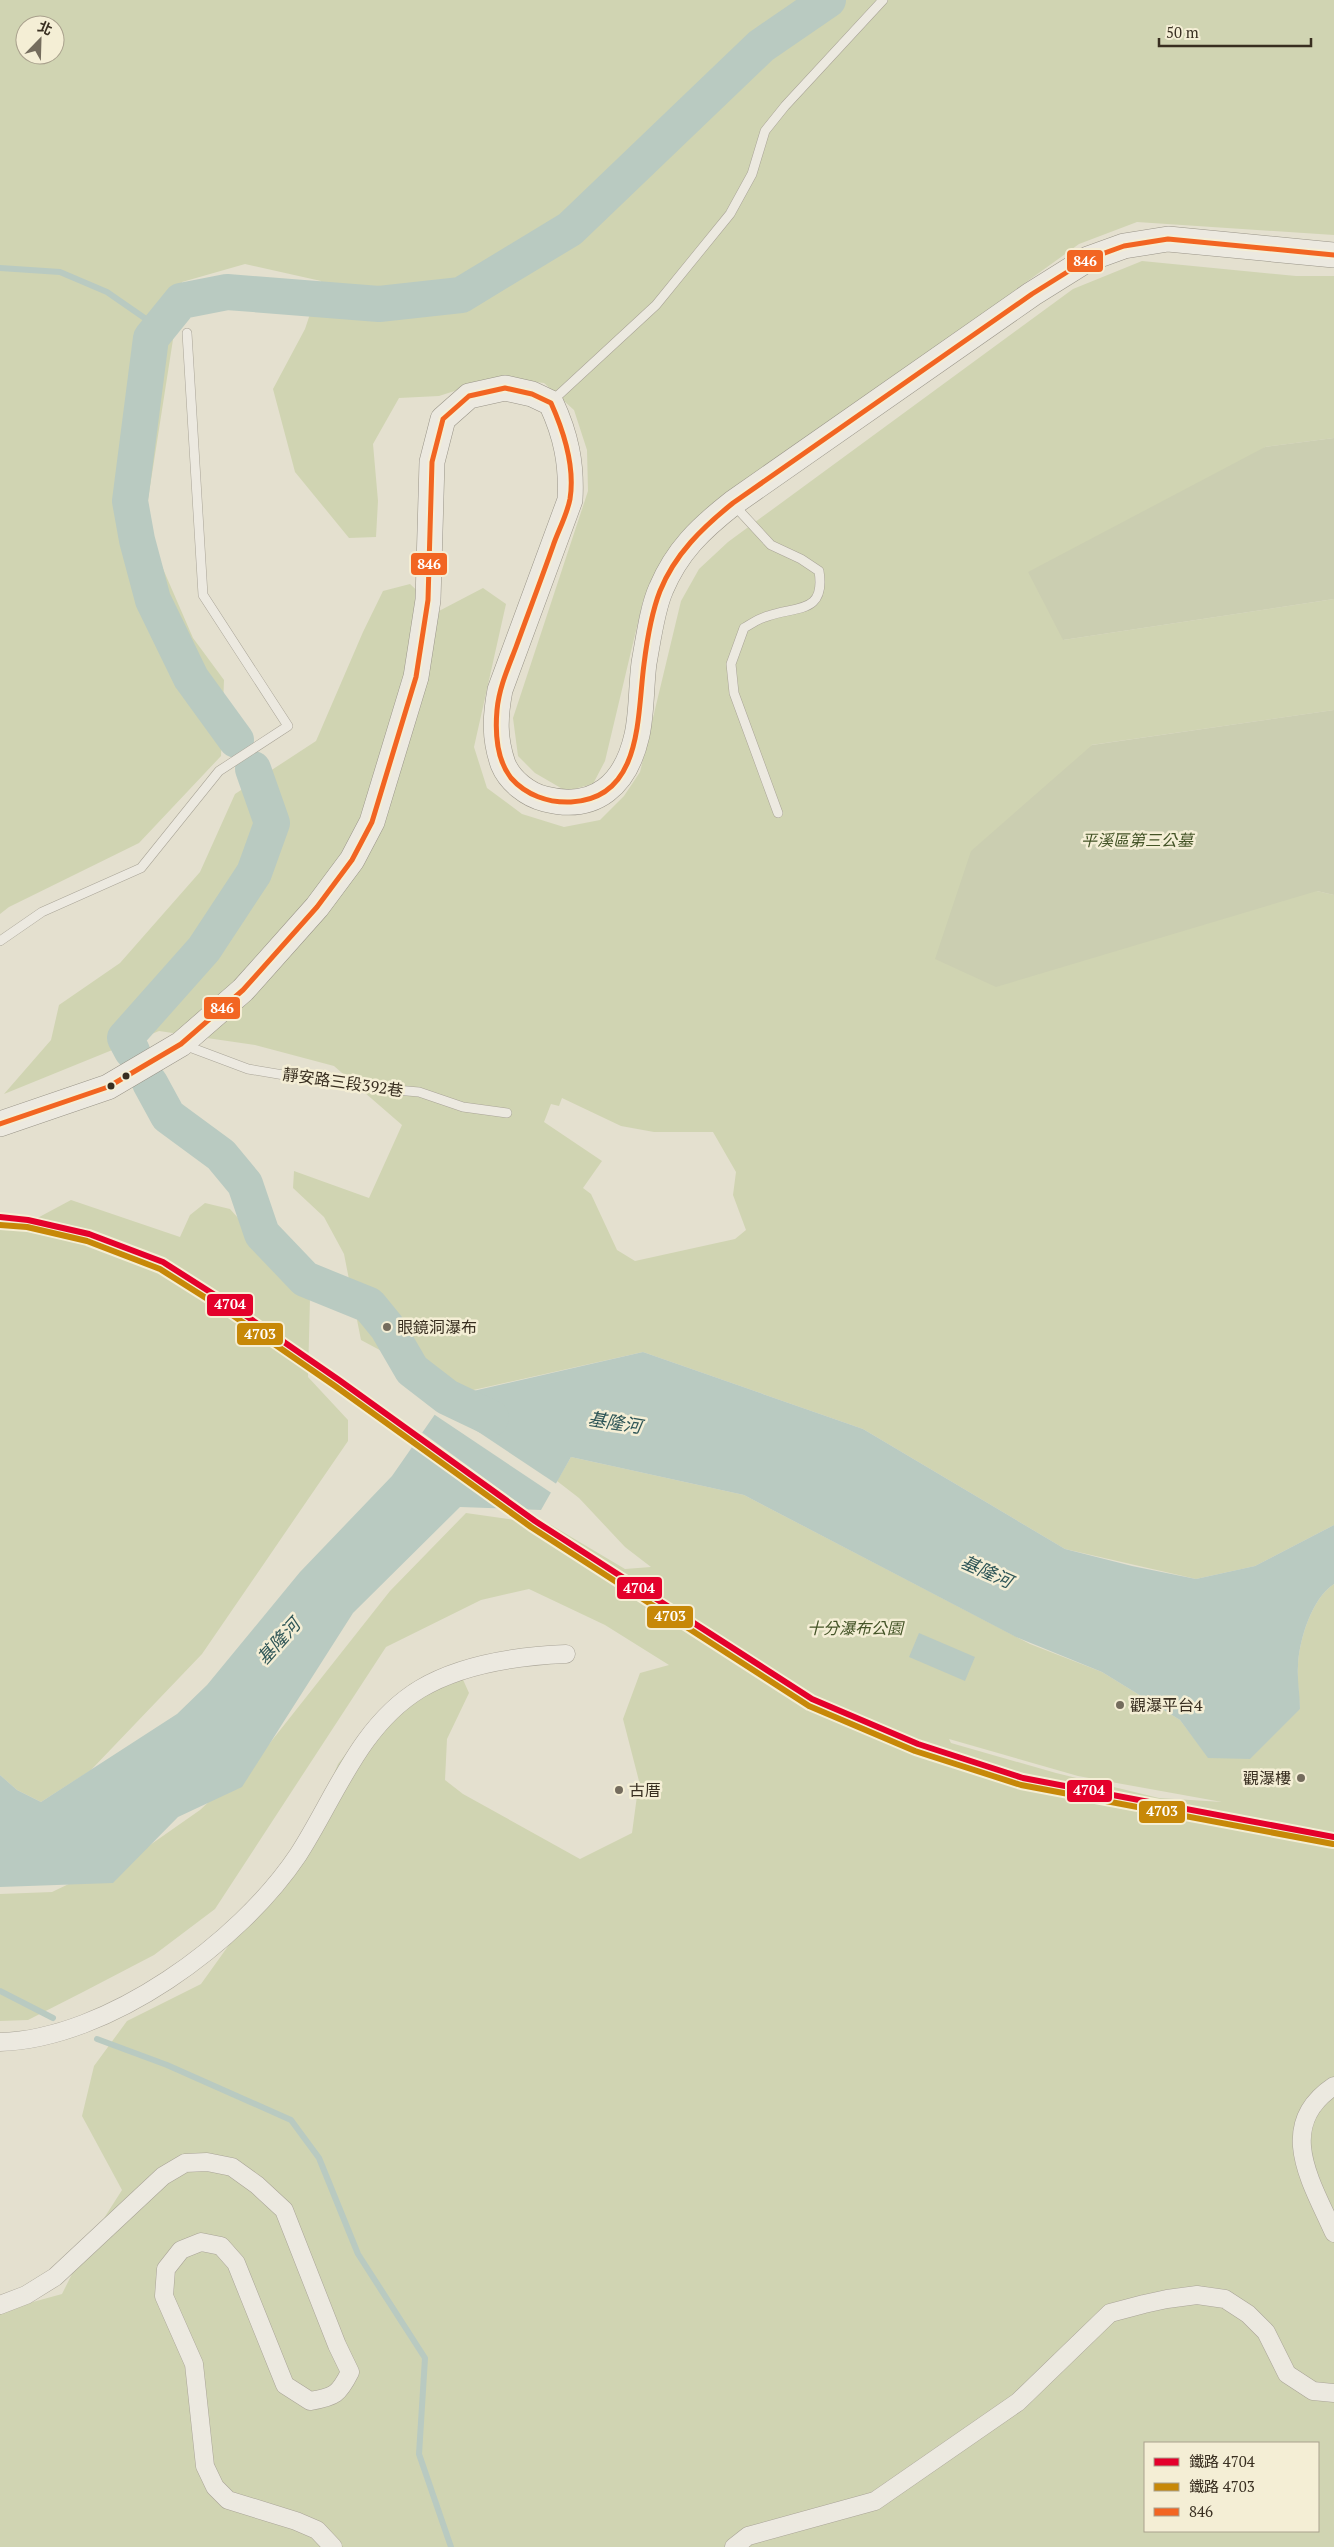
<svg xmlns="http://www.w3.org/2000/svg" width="1334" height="2547" viewBox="0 0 1334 2547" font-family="'PT Serif','Noto Sans TC',serif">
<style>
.green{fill:#d0d4b2;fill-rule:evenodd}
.cemetery{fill:#cbceb1}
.water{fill:#b9cac1}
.pier{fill:#e4e0cf}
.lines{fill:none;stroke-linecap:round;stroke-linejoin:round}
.stream{stroke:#b9cac1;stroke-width:6}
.river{stroke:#b9cac1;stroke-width:36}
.service-casing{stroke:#a9a497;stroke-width:10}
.minor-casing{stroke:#a9a497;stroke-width:19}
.secondary-casing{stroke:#999488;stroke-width:26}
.service{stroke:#ece9e0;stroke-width:9}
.minor{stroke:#ece9e0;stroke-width:18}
.secondary{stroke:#ece9e0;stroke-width:25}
.bus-1-casing{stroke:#f4eed5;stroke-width:9}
.bus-1{stroke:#f26522;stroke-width:5}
.rail-1-casing{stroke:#f4eed5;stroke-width:10}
.rail-2-casing{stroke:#f4eed5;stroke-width:10}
.rail-1{stroke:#e4002b;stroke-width:6}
.rail-2{stroke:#c78808;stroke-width:6}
.bus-dot{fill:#382e20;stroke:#f4eed5;stroke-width:2}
.poi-dot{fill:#746c5d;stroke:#f4eed5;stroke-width:2}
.labels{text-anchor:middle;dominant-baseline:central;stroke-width:5;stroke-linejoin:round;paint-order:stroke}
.park-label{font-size:16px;font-style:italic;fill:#445427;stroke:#f4eed5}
.street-label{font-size:16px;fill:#382e20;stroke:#f4eed5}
.poi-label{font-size:16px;fill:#382e20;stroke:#f4eed5;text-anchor:start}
.water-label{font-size:18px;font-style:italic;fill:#2f5657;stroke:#f4eed5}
.line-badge{stroke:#f4eed5;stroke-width:2}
.badge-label{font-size:14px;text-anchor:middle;font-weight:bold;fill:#fff}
</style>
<rect width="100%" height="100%" fill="#e4e0cf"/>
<g class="green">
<path d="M 0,0 L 1334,0 L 1334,235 L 1137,222 L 1079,244 L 702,517 L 656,572 L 643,601 L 605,761 L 593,784 L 566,791 L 535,773 L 518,756 L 513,718 L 588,491 L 587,450 L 574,410 L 544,383 L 498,377 L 439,396 L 399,398 L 373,444 L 378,501 L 376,537 L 349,538 L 295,472 L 273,389 L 305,329 L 321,281 L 245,264 L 182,282 L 144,525 L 193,638 L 224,680 L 221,756 L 139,843 L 9,907 L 0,914 ZM 25,25 L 55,25 L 55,55 L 25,55 Z"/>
<path d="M 1142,261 L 1296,276 L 1334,276 L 1334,438 L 1265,447 L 1063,640 L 1334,599 L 1334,710 L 1091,745 L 1317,891 L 1334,895 L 1334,1525 L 1255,1566 L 1196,1579 L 1065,1549 L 863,1429 L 643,1352 L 460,1393 L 361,1340 L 344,1254 L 324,1217 L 293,1188 L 294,1171 L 369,1198 L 402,1125 L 334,1066 L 255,1045 L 159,1031 L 4,1094 L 51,1040 L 59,1005 L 120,963 L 200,872 L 235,794 L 316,741 L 363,632 L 383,591 L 410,584 L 439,611 L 483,588 L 506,604 L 474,747 L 487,788 L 522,814 L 564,827 L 600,820 L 624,796 L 640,772 L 681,601 L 699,569 L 728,542 L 1073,289 ZM 562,1098 L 621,1126 L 654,1132 L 713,1132 L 736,1172 L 733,1195 L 746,1230 L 735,1239 L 635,1261 L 617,1250 L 591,1194 L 583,1188 L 602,1161 L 544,1122 L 551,1104 L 559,1106 Z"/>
<polygon points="71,1200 180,1237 190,1215 205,1203 230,1209 310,1298 308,1377 348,1420 348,1441 202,1654 91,1770 41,1802 17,1790 0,1775 0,1230 15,1230"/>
<path d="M 571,1457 L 744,1495 L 1030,1644 L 1102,1672 L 1180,1720 L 1209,1758 L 1300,1709 C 1299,1695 1297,1680 1298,1666 C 1299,1640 1312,1598 1334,1584 L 1334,2547 L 0,2547 L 0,2311 L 62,2294 L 85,2248 L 122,2190 L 82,2116 L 94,2066 L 127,2021 L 201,1984 L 264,1896 L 318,1811 L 338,1764 L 373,1719 L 410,1684 L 456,1664 L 469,1693 L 447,1739 L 445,1780 L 463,1794 L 580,1859 L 632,1833 L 639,1781 L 623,1719 L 640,1673 L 669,1665 L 605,1625 L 529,1589 L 481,1600 L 386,1647 L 215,1909 L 154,1955 L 83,1992 L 28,2020 L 0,2021 L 0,1894 L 52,1892 L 150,1845 L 200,1810 L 262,1753 L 390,1591 L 466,1513 L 551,1525 L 625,1569 L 651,1567 L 625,1547 L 579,1498 L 557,1481 ZM 949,1739 L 1078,1776 L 1222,1802 L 1159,1798 L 1056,1773 L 951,1743 ZM 1145,2443 L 1318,2443 L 1318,2531 L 1145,2531 Z"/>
</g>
<g class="cemetery">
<polygon points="1334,438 1334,599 1063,640 1028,572 1265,447"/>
<polygon points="1334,710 1334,895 1317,891 996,987 935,959 971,851 1092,745"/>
</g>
<g class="water">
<path d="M 643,1352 L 863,1429 L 1065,1549 L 1132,1566 L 1196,1579 L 1255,1566 L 1334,1525 L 1334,1584 C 1312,1598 1299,1640 1298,1666 C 1297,1680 1300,1695 1300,1709 L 1250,1759 L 1208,1758 L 1180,1720 L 1102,1672 L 1016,1637 L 744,1495 L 571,1457 L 541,1510 L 460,1507 L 353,1613 L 242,1787 L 178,1817 L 113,1883 L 0,1887 L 0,1775 L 17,1790 L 41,1802 L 177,1714 L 207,1685 L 300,1572 L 392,1476 L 447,1397 Z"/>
<polygon points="919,1633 975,1657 965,1681 909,1657"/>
</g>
<g class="pier">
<polygon points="438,1405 558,1485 553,1494 432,1413"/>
<polygon points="420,1431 531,1512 511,1511 413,1441"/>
</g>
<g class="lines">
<g class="stream">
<polyline points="0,268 60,272 107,292 159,328"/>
<polyline points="0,1991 53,2018"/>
<polyline points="97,2039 167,2065 291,2120 319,2158 358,2254 425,2358 419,2454 451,2547"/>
</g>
<g class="river">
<polyline points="236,740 191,678 153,600 137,540 130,501 151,338 181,301 227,292 379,304 461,295 570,229 761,46 828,0"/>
<polyline points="132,1051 125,1038 204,949 254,873 272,823 253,769"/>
<polyline points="150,1083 168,1116 221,1155 245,1184 262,1234 305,1279 369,1305 387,1327 412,1370 447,1397 491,1418"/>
</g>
<defs>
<g id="service">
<polyline points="551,402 656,305 730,214 752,174 765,131 785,106 883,0"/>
<path d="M 734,505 L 771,545 L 801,559 L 819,571 C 826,614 796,606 768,616 C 759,618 751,624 744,628 L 731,664 L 734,693 L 778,813"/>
<polyline points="0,941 42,912 141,868 219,771 288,726 203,595 187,333"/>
<polyline points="184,1045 248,1069 349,1086 419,1092 463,1107 507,1113"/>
</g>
<g id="minor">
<path d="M 0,2042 C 108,2039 240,1942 298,1855 C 335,1798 359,1726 420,1689 C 462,1664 519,1656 566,1654"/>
<path d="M 1334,2086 C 1274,2126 1312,2183 1334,2233"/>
<path d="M 0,2305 L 26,2295 L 55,2277 L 163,2176 L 185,2163 L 207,2162 L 232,2167 L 257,2185 L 284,2210 L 337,2345 L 350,2372 C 339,2394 335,2397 310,2401 L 285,2385 L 236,2263 L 221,2246 L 201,2242 L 181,2250 L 166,2269 L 164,2296 L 194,2364 L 205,2466 L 215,2487 L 228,2500 L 296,2521 L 317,2530 L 333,2547"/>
<polyline points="734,2547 748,2536 875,2501 1018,2402 1110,2313 1144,2304 1167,2299 1197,2295 1225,2299 1248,2314 1266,2332 1287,2374 1313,2391 1334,2393"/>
</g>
<path id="secondary" d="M 0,1124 L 108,1087 L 181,1044 L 243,990 L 317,907 L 352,860 L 372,822 L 416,677 L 428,600 L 432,462 L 443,419 L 469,396 L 505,388 L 532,394 L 551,403 C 566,435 572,464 570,500 L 500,690 C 495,717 494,738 503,764 C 510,781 528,795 545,799 C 596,812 626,784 637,735 C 642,712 641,687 644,663 C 648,642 652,609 661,589 C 677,551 700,529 733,503 L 1032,294 L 1088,259 L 1124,246 L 1168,239 L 1334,255"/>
</defs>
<use href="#service" class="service-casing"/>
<use href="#minor" class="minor-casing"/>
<use href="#secondary" class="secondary-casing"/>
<use href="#service" class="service"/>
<use href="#minor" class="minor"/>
<use href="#secondary" class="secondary"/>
<defs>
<path id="bus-1" d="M 0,1124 L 108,1087 L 181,1044 L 243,990 L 317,907 L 352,860 L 372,822 L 416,677 L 428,600 L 432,462 L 443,419 L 469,396 L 505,388 L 532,394 L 551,403 C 564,432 575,468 570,499 C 567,515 558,531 553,546 C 541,580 528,614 516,647 C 508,668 499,688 497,710 C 495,733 497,760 511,778 C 526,795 548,803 571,802 C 643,799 637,715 644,664 C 647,640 651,614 660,591 C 675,554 702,528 733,503 L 1032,294 L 1088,259 L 1124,246 L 1168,239 L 1334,255"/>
</defs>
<use href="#bus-1" class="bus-1-casing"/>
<use href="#bus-1" class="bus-1"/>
<defs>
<polyline id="rail-1" points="0,1217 28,1220 89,1234 163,1262 229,1304 339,1380 535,1521 812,1699 918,1744 1023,1778 1334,1837"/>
<polyline id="rail-2" points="0,1225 27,1227 87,1241 160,1269 225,1310 335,1386 531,1527 809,1706 915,1751 1021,1785 1333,1844"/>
</defs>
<use href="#rail-1" class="rail-1-casing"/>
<use href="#rail-2" class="rail-2-casing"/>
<use href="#rail-1" class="rail-1"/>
<use href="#rail-2" class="rail-2"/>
</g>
<g class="bus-dot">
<circle cx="126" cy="1076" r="4.5"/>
<circle cx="111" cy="1086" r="4.5"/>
</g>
<g class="poi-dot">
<circle cx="387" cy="1327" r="5"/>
<circle cx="1120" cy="1705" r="5"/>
<circle cx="1301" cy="1778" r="5"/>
<circle cx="619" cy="1790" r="5"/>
</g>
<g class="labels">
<g class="park-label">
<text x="1137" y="840">平溪區第三公墓</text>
<text x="855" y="1628">十分瀑布公園</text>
</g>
<g class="street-label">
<text transform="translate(343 1082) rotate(8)">靜安路三段392巷</text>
</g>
<g class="poi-label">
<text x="397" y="1327">眼鏡洞瀑布</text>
<text x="1130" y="1705">觀瀑平台4</text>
<text x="1291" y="1778" text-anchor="end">觀瀑樓</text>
<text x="629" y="1790">古厝</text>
</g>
<g class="water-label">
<text transform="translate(615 1422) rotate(9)">基隆河</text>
<text transform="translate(987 1571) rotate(24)">基隆河</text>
<text transform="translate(278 1641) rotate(-48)">基隆河</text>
</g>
</g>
<g class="line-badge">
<rect x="1066" y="249" width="38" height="24" rx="5" fill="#f26522"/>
<rect x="410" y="552" width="38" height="24" rx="5" fill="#f26522"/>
<rect x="203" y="996" width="38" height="24" rx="5" fill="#f26522"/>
<rect x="206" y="1293" width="48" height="24" rx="5" fill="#e4002b"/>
<rect x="236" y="1322" width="48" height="24" rx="5" fill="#c78808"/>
<rect x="616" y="1576" width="47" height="24" rx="5" fill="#e4002b"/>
<rect x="646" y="1605" width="48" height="24" rx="5" fill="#c78808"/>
<rect x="1066" y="1779" width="47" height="24" rx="5" fill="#e4002b"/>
<rect x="1138" y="1800" width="48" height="24" rx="5" fill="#c78808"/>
</g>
<g class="badge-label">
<text x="1085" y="266">846</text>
<text x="429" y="569">846</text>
<text x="222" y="1013">846</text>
<text x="230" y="1309">4704</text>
<text x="260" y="1339">4703</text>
<text x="639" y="1593">4704</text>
<text x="670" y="1621">4703</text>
<text x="1089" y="1795">4704</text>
<text x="1162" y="1816">4703</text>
</g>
<rect x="1144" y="2442" width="175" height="90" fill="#f4eed5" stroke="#a9a18d"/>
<rect x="1154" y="2458" width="25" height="8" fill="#e4002b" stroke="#a9a18d"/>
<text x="1189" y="2467" font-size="15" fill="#382e20">鐵路 4704</text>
<rect x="1154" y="2483" width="25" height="8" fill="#c78808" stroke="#a9a18d"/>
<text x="1189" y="2492" font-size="15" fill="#382e20">鐵路 4703</text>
<rect x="1154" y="2508" width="25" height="8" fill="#f26522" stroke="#a9a18d"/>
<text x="1189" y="2517" font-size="15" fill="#382e20">846</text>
<g transform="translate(40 40) rotate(23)"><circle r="24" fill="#f4eed5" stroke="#a9a18d"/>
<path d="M0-4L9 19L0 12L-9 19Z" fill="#746c5d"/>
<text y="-8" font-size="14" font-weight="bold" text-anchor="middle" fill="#382e20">北</text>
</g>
<path d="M1159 38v8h152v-8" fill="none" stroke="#382e20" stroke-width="2.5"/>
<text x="1166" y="38" font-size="15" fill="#382e20" stroke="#f4eed5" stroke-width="4" paint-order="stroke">50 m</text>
</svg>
